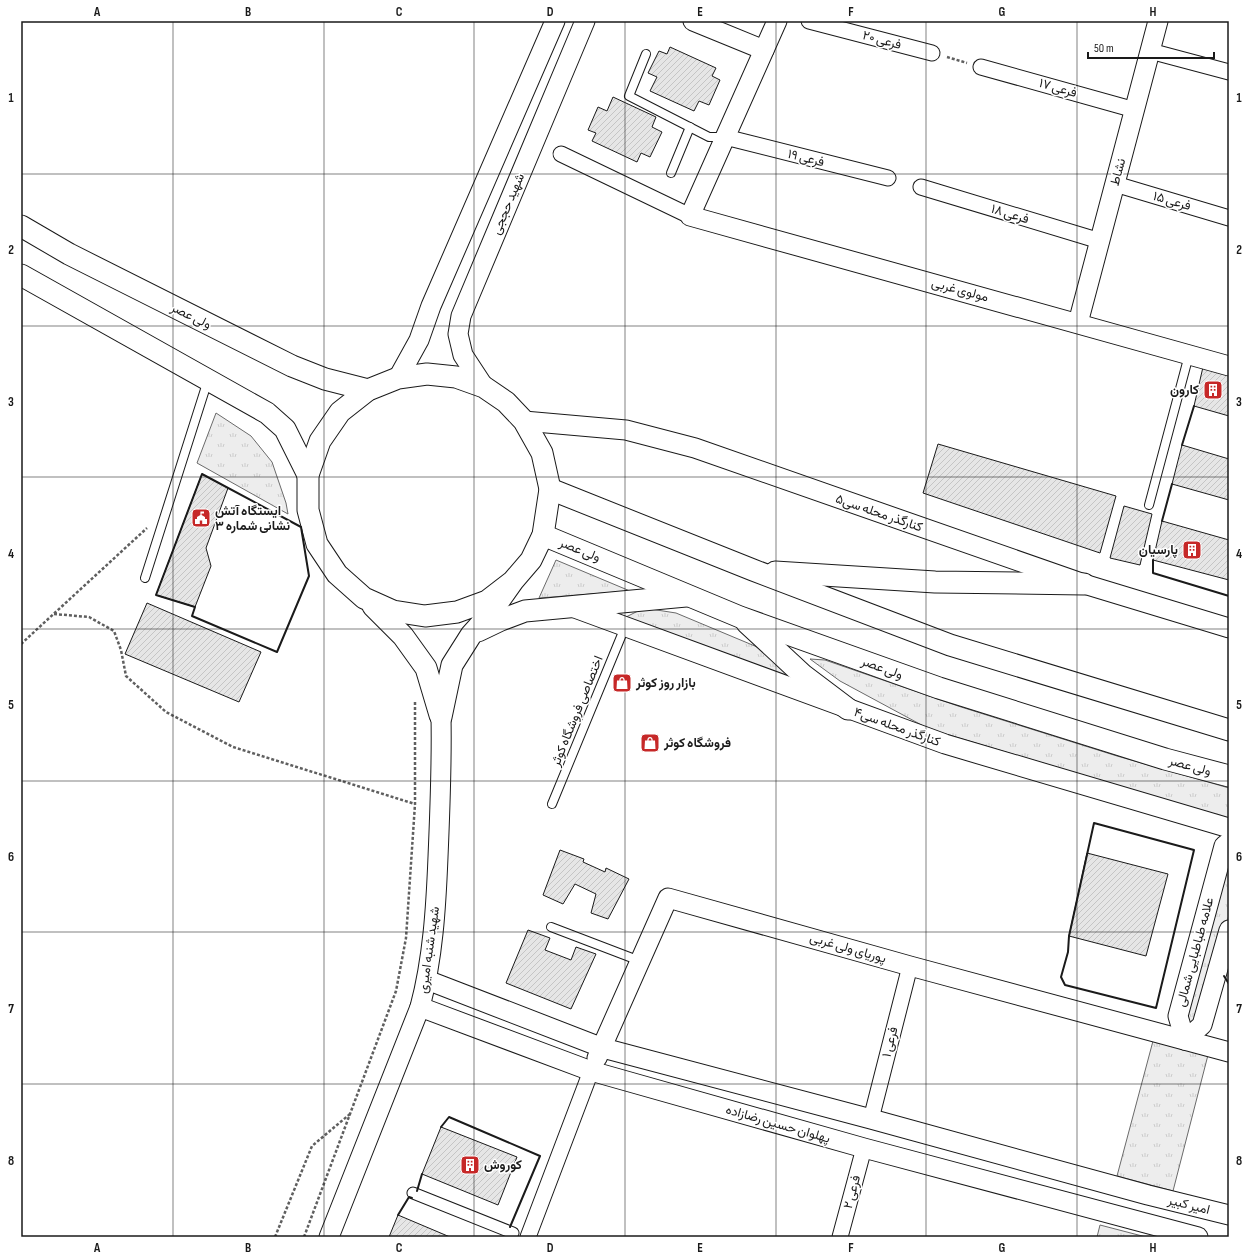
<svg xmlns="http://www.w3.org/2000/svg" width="1250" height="1258" viewBox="0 0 1250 1258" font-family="'Sofia Sans Condensed',Vazirmatn,sans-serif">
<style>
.grass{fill:url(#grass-tufts);stroke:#6a6a6a}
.building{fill:url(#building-hatch);stroke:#1a1a1a}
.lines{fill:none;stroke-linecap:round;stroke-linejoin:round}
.service-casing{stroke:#1a1a1a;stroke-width:10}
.pedestrian-casing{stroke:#1a1a1a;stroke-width:13}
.minor-casing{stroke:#1a1a1a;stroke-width:17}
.tertiary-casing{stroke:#1a1a1a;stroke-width:21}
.secondary-casing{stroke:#1a1a1a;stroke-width:23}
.path{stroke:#5f5f5f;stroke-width:2.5;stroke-dasharray:3 2;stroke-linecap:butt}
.service{stroke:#fff;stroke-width:8}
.pedestrian{stroke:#fff;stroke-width:11}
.minor{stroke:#fff;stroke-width:15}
.tertiary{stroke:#fff;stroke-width:19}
.secondary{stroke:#fff;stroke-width:21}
.wall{stroke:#1a1a1a;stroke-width:2}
.grid{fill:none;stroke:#1a1a1a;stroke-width:1;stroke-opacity:0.55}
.labels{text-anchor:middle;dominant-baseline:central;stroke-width:3;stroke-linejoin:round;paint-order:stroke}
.street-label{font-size:13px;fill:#1a1a1a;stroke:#fff}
.poi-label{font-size:13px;font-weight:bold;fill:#1a1a1a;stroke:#fff;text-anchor:start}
.neatline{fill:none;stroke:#1a1a1a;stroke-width:1.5}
.grid-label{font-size:13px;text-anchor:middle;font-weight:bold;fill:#1a1a1a}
</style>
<defs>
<pattern id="grass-tufts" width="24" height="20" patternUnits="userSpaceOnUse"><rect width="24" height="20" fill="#ededed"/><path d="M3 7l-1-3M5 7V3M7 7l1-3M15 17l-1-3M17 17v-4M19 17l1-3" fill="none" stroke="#cbcbcb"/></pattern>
<pattern id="building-hatch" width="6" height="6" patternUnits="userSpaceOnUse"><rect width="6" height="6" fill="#e6e6e6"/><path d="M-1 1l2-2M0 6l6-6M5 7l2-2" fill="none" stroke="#c5c5c5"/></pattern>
</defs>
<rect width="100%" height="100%" fill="#fff"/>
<g class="grass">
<polygon points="216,413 251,436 272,462 286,503 288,514 197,463"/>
<polygon points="556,560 630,591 539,598"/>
<polygon points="644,608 676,613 762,649 822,694 626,617"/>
<polygon points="810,659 825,660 958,706 1117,756 1229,788 1229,819 929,729 840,681"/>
<polygon points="1229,849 1229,915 1198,1023 1189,1028 1185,1019"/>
<polygon points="1153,1041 1208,1055 1173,1191 1117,1176"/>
<polygon points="1100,1225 1146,1237 1097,1237"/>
</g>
<g class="building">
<polygon points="670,47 716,68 712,76 720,80 709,105 699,101 694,111 650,91 657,77 648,73 659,51 667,54"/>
<polygon points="613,97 656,117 652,127 662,132 650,157 641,153 637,162 592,141 596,133 588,130 598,107 607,111"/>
<polygon points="1203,367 1229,375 1229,416 1194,406"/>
<polygon points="938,444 1116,496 1100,553 923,493"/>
<polygon points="1182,445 1229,459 1229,500 1172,484"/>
<polygon points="202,474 228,488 206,548 211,566 195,607 156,595"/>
<polygon points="1124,506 1152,514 1140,565 1110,558"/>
<polygon points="1162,521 1229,540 1229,580 1153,560"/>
<polygon points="147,603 261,652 239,702 125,654"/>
<polygon points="560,850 584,859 583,862 605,872 606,868 629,879 608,919 591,913 596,894 575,884 563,904 543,895"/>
<polygon points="1087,853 1168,874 1146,956 1069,936"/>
<polygon points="528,930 550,938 545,950 571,960 576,947 596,954 571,1009 506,983"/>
<polygon points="441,1127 517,1157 498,1205 422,1174"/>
<polygon points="398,1215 450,1237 389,1237"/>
</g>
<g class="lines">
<defs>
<g id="service">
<polyline points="646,54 629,96 709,137 724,137"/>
<polyline points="671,173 690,127"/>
<polyline points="1149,505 1189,355"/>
<polyline points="145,578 208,380"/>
<polyline points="552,804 625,627"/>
<polyline points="551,927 640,961"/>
</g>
<polyline id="pedestrian" points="413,1193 513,1233"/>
<g id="minor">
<polyline points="809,21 932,53"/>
<polyline points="1150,51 1229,72"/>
<polyline points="981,67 1135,110"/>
<polyline points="725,137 888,178"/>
<polyline points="561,154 690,216"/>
<polyline points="1115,184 1229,218"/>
<polyline points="921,187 1100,241"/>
<polyline points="871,1119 910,966"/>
<polyline points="528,1237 591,1071"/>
<polyline points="840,1237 864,1148"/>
</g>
<g id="tertiary">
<polyline points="693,21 764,50"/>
<polyline points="777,21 690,216 1229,366"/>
<polyline points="1078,323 1158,21"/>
<polyline points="398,378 419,340 431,306 555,21"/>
<polyline points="484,387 463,355 458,334 461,316 585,21"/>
<polyline points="524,421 626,430 695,448 1084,584 1229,628"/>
<polyline points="572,607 945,744 1229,828"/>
<polyline points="427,980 603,1048 871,1119 1148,1195 1229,1215"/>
<polyline points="420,1007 591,1071 864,1148 1198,1237"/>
<polyline points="1185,1040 1178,1016 1224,846 1229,842"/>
<polyline points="1185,1040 1202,1025 1229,930"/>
<polyline points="597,1058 668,898 910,966 1229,1052"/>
<path d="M 329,1237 L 420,1007 C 433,958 436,907 438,857 C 440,810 442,764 441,717"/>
</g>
<g id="secondary">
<polyline points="21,226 69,254 292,366 325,379 368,390"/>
<polyline points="21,275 267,413 285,429 308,475"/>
<polyline points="550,489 753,570 950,645 1229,730"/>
<polyline points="543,535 740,617 939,688 1165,759 1229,776"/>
<polyline points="775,572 935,582 1084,584"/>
<polyline points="373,606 403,636 426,668 440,715"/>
<polyline points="747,623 803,675 848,709"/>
<polyline points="478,631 501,620 525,611 686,596"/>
<polyline points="441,717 452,665 471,635 489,615 513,581 531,560 543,535 550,489 542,453 524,421 506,402 484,387 456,377 427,374 398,378 368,390 340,412 320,441 308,475 308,510 317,544 337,574 364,598 393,611 425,616 457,612 487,601 513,581"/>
</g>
</defs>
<use href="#service" class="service-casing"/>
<use href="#pedestrian" class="pedestrian-casing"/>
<use href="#minor" class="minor-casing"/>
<use href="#tertiary" class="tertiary-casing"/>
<use href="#secondary" class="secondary-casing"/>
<g class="path">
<polyline points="947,57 967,63"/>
<polyline points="54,614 89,617 114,631 121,650 126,676 166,712 233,747 415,804"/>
<polyline points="21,644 147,528"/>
<polyline points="275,1237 312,1146 350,1114"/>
<polyline points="304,1237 396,991 406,938 415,804 415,701"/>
</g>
<use href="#service" class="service"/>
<use href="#pedestrian" class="pedestrian"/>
<use href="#minor" class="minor"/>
<use href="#tertiary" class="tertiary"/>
<use href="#secondary" class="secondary"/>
<g class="wall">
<polyline points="1182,445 1194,406"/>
<polygon points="202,474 301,527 309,576 277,652 192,616 195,607 156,595"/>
<polyline points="1162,521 1172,484"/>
<polyline points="1153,560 1153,573 1229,596"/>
<polygon points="1094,823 1194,850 1156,1008 1065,985 1061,977 1068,952 1069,936"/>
<polyline points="1224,976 1229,984"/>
<polyline points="441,1127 449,1117 540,1156 510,1227"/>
<polyline points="417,1191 422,1174"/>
<polyline points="398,1215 409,1197 412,1198"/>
</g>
</g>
<path class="grid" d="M 173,21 L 173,1237M 324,21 L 324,1237M 474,21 L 474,1237M 625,21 L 625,1237M 776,21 L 776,1237M 926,21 L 926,1237M 1077,21 L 1077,1237M 21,174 L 1229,174M 21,326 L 1229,326M 21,477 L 1229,477M 21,629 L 1229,629M 21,781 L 1229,781M 21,932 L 1229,932M 21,1084 L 1229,1084"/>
<defs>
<symbol id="building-square" viewBox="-11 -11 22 22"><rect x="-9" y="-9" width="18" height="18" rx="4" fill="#c62828" stroke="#fff"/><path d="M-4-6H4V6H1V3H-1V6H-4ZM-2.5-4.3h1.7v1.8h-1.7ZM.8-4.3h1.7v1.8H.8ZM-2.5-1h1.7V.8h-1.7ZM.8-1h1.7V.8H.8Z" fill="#fff"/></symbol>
<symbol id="civic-square" viewBox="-11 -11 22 22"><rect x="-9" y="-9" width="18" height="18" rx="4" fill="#c62828" stroke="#fff"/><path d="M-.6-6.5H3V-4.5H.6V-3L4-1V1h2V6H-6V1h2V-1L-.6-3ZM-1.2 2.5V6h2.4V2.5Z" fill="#fff"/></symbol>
<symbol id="shop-square" viewBox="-11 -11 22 22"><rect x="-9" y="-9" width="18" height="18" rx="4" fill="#c62828" stroke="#fff"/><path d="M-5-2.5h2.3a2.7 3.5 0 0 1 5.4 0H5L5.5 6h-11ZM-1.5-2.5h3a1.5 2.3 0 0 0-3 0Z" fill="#fff"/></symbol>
</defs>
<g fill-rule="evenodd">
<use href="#building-square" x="1202" y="379" width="22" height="22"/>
<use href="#civic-square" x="190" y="507" width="22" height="22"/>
<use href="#building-square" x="1181" y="539" width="22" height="22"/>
<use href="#shop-square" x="611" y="672" width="22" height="22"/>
<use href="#shop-square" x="639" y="732" width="22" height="22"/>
<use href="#building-square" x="459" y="1154" width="22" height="22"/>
</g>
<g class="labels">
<g class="street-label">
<text transform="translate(882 40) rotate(15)">فرعی ۲۰</text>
<text transform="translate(1058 88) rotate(16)">فرعی ۱۷</text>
<text transform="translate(806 158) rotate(14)">فرعی ۱۹</text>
<text transform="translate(1118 172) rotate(-75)">نشاط</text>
<text transform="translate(1172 201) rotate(16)">فرعی ۱۵</text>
<text transform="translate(508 204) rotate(-67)">شهید حججی</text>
<text transform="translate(1010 214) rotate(17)">فرعی ۱۸</text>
<text transform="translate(960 290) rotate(15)">مولوی غربی</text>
<text transform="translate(191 316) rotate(26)">ولی عصر</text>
<text transform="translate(879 513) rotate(19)">کنارگذر محله سی۵</text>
<text transform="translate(580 550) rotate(22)">ولی عصر</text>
<text transform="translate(882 668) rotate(20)">ولی عصر</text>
<text transform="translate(577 711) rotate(-68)">اختصاصی فروشگاه کوثر</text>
<text transform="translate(897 727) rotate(20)">کنارگذر محله سی۴</text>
<text transform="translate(1190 766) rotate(15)">ولی عصر</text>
<text transform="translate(848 948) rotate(16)">پوریای ولی غربی</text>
<text transform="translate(429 950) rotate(-82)">شهید شنبه امیری</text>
<text transform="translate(1195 952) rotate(-75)">علامه طباطبایی شمالی</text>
<text transform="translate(890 1042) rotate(-76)">فرعی ۱</text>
<text transform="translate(778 1124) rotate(16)">پهلوان حسین رضازاده</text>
<text transform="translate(852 1192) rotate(-75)">فرعی ۲</text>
<text transform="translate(1189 1205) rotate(14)">امیر کبیر</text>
</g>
<g class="poi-label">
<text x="1199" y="390" text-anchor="end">کارون</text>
<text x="215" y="511">ایستگاه آتش<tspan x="215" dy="15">نشانی شماره ۳</tspan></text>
<text x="1178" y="550" text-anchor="end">پارسیان</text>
<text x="636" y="683">بازار روز کوثر</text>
<text x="664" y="743">فروشگاه کوثر</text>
<text x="484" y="1165">کوروش</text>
</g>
</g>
<rect width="1250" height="1258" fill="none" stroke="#ffffff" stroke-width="44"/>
<path d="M1088 52v6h126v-6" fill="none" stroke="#1a1a1a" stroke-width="2"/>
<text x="1094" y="52" font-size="12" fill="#1a1a1a" stroke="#ffffff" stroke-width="3" paint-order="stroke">50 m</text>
<rect x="22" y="22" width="1206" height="1214" class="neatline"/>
<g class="grid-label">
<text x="97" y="16">A</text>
<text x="248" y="16">B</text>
<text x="399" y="16">C</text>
<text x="550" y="16">D</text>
<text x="700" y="16">E</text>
<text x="851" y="16">F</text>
<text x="1002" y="16">G</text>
<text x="1153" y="16">H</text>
<text x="11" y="102">1</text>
<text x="1239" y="102">1</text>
<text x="11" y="254">2</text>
<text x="1239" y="254">2</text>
<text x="11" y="406">3</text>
<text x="1239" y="406">3</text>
<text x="11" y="558">4</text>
<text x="1239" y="558">4</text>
<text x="11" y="709">5</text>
<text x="1239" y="709">5</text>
<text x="11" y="861">6</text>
<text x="1239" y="861">6</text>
<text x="11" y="1013">7</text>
<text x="1239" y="1013">7</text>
<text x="11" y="1165">8</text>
<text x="1239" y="1165">8</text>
<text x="97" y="1252">A</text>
<text x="248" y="1252">B</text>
<text x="399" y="1252">C</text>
<text x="550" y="1252">D</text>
<text x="700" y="1252">E</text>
<text x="851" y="1252">F</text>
<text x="1002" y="1252">G</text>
<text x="1153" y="1252">H</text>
</g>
</svg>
